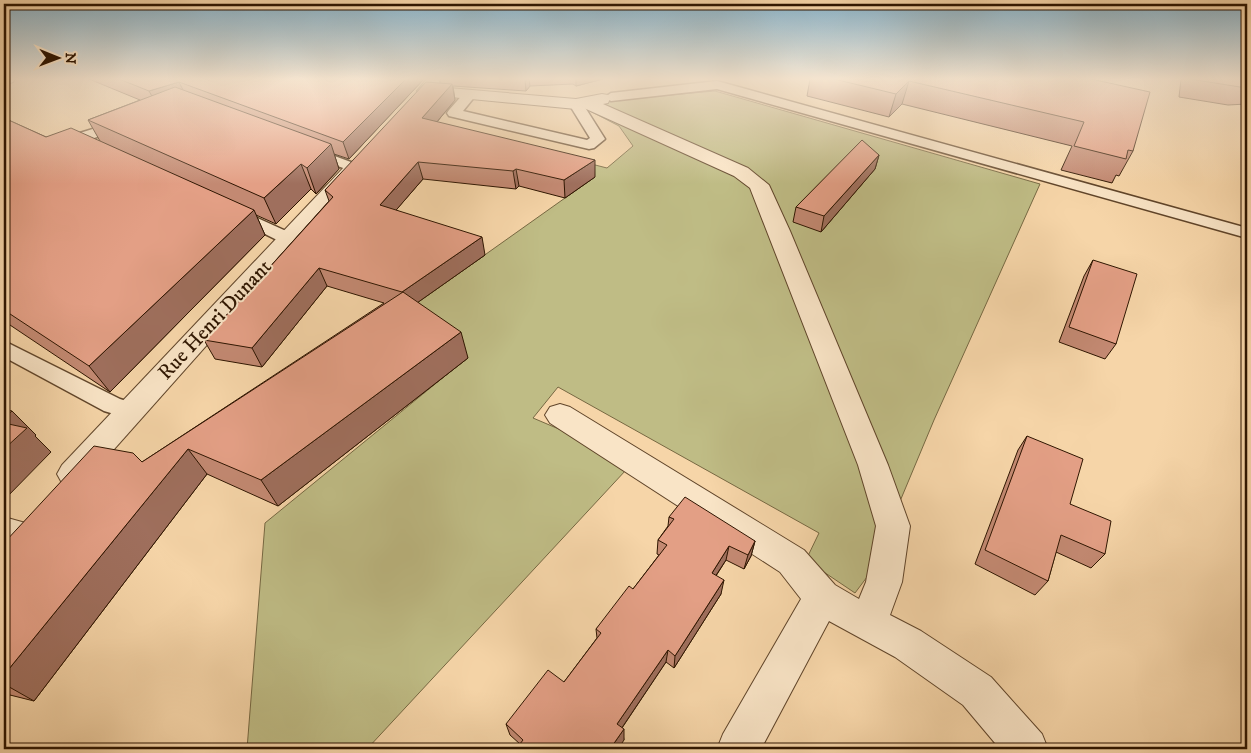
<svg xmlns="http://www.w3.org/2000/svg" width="1251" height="753" viewBox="0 0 1251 753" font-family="'IM FELL DW Pica',serif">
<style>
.green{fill:#bfbc85;stroke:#766842}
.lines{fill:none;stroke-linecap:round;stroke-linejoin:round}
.lane-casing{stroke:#60452a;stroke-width:3}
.street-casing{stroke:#60452a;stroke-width:2}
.secondary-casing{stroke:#2e1500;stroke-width:2}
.lane{fill:#f9e4c6;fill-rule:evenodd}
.street{fill:#f9e4c6;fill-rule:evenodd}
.secondary{fill:#f9e4c6;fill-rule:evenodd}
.wall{fill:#c38972;stroke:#2e1500}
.shaded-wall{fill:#9f6f5d;stroke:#2e1500}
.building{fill:#e39f85;stroke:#2e1500}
.labels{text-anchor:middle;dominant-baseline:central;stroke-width:4;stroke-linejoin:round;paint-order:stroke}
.street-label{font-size:21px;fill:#2e1500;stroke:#f9e4c6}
</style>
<rect width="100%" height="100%" fill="#f6d5a8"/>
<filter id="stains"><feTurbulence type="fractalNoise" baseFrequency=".004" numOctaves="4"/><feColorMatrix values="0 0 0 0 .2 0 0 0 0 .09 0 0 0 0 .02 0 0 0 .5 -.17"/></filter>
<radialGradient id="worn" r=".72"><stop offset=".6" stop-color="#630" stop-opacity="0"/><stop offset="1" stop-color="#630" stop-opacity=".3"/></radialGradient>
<polygon class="green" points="715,91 1040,184 934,420 870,573 855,593 806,560 819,533 558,387 533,418 580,438 626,470 367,749 247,749 265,523 467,358 403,313 565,198 469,133 607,168 633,146 619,126 588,110 602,105 602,101"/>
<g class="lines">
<defs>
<g id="lane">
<polygon points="717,81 1247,228 1247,238 717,89 611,101 605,97 611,93"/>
<polygon points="470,91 476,95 463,111 587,140 590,138 569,104 571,101 581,101 605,139 594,148 589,149 449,116 447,113 449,110 465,92"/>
<path d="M 122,120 L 127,121 L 129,124 L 127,127 L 88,140 L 97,146 L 95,149 C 86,151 74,146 68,139 L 70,136 Z"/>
<polygon points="310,147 359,165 361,168 359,171 354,172 305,154 303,151 305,148"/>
<polygon points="235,208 295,235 298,239 295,243 289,244 283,243 229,216 227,213 229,210"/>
<polygon points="4,341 120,399 139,405 142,411 139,417 131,419 104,411 4,357"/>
</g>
<g id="street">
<polygon points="427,79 444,79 437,87 576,99 602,94 608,95 610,99 608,103 603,104 748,168 769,185 790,231 888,465 910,526 902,582 890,615 921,631 991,677 1042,734 1048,749 1000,749 963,705 895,657 829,621 761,749 717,749 723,734 801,599 780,572 550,423 545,415 550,407 560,404 570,407 804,550 835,585 859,599 866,582 876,526 858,465 750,188 734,176 584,108 576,109 419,94 417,91"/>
<polygon points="353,163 360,165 363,169 360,173 84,483 73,487 62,483 57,474 62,465 346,165"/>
<polygon points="4,517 29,524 34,535 29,546 17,550 4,547"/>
</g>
<polygon id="secondary" points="4,79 15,79 13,82 4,85"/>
</defs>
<use href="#lane" class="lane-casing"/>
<use href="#street" class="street-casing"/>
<use href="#secondary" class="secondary-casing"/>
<use href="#lane" class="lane"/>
<use href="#street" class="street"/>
<use href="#secondary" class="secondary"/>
</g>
<g class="wall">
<polygon points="89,79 424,79 349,159 334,154 339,169 316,194 311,189 276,224 256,215 265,235 110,392 4,321 4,118 46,137 100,141 88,120 140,100"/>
<polygon points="440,79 603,79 576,86 573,84 530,86 526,91 453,86 455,100 437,122 595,177 565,198 519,186 516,189 423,179 396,210 485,255 418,302 468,358 278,506 207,474 34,701 10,695 4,702 4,543 142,462 384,303 327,286 262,367 215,359 204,340 329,201 325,190 440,83"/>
<polygon points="810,79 1095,79 1093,80 1133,151 1119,176 1116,175 1112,183 1061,170 1072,146 902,104 889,117 807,96"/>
<polygon points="1181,79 1247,79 1247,104 1228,105 1179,97"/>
<polygon points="879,155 875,169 821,232 793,222 796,207"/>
<polygon points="1093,260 1116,344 1105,359 1059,342 1084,276"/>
<polygon points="1027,436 1070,504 1105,554 1091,568 1056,552 1048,581 1035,595 975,564 1018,450"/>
<polygon points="669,517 755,541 751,556 744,569 726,560 716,576 721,594 674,668 666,662 622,728 624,740 520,744 510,735 506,724 564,682 597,638 596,629 633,589 659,555 657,554 658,540 668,526"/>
</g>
<g class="shaded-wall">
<polygon points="406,79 424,79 349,159 343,142"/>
<polygon points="525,79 529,79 530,86 526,91"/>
<polygon points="576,79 603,79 576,86"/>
<polygon points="909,81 902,104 889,117 896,94"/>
<polygon points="179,82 187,98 158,107 149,91"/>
<polygon points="452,84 455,100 426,135 422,118"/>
<polygon points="331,144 339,169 316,194 307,168"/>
<polygon points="879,155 875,169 821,232 824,216"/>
<polygon points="595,160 595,177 565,198 564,180"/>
<polygon points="418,162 423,179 385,223 380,205"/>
<polygon points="301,164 311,189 276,224 264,198"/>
<polygon points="516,169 519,186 516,189 513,171"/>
<polygon points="254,210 265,235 110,392 89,366"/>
<polygon points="482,237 485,255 407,310 402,292"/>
<polygon points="319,268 327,286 262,367 252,348"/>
<polygon points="461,332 468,358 278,506 261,480"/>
<polygon points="12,411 36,435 35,436 51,452 4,500 4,418"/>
<polygon points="188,449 207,474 34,701 4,684 4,675"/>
<polygon points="755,541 751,556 744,569 748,555"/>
<polygon points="729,546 726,560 709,586 712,573"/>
<polygon points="724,580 721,594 674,668 675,656"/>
<polygon points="668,650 666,662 617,735 617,724"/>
<polygon points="4,691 10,695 4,702"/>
<polygon points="624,729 624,740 618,749 610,749"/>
</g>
<g class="building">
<polygon points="119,79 406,79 343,142 179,82 149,91"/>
<polygon points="834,79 1091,79 1150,92 1133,151 1128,150 1126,159 1074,146 1084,122 909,81 896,94"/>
<polygon points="1190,79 1247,79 1247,86 1240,87"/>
<polygon points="426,82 452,84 422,118 595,160 564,180 516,169 513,171 418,162 380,205 482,237 402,292 319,268 252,348 204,340 333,197 325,190"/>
<polygon points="175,87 331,144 307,168 301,164 264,198 88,120"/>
<polygon points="4,118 46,137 71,128 254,210 89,366 4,310"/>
<polygon points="862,140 879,155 824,216 796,207"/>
<polygon points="1093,260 1137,274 1116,344 1069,327"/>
<polygon points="403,292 461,332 261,480 188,449 4,675 4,543 94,446 133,453 142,462"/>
<polygon points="4,409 12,411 4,418"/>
<polygon points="4,423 27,428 4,449"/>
<polygon points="1027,436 1083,459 1070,504 1111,521 1105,554 1061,535 1048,581 985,550"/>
<polygon points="685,497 755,541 748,555 729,546 712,573 724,580 675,656 668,650 617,724 624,729 610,749 516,749 523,740 506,724 548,670 564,682 601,633 596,629 629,586 633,589 667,545 658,540 674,519 669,517"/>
</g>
<linearGradient id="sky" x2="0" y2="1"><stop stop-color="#8ab6ce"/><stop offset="0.43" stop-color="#fbecd8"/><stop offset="1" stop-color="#fbecd8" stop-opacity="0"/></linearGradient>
<rect width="1251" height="184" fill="url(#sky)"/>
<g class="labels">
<g class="street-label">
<text transform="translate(215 320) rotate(-47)">Rue Henri Dunant</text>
</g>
</g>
<rect width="1251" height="753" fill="none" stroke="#f6d5a8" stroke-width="20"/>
<rect x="5" y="5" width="1241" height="743" fill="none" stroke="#2e1500" stroke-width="2.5"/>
<rect x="10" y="10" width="1231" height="733" fill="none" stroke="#2e1500"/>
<g transform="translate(58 58) rotate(91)" stroke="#f9e4c6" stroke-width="4" paint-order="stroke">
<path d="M0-4L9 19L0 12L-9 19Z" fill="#2e1500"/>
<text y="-8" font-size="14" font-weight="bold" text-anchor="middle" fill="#2e1500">N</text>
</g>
<rect width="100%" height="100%" filter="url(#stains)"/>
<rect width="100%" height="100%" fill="url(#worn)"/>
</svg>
